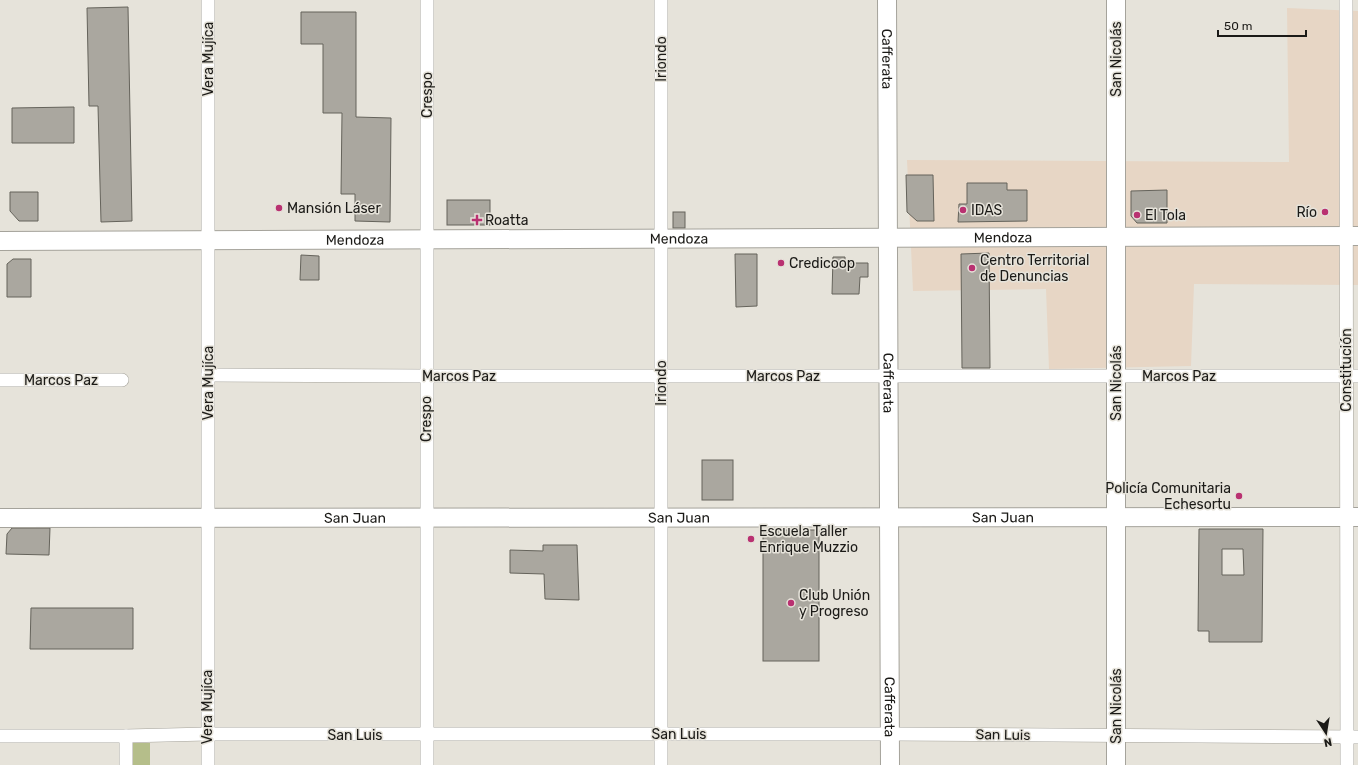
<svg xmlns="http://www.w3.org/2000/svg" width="1358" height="765" viewBox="0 0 1358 765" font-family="Rubik,sans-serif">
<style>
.commercial{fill:#e7d6c5}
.green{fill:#b5be8a}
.building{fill:#aaa79f;stroke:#65635b;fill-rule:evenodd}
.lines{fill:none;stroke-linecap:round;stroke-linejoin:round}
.street-casing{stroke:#a5a39b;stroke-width:14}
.secondary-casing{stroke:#a5a39b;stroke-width:20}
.street{stroke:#fff;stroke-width:13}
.secondary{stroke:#fff;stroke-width:18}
.poi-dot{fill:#b93171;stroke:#e6e3da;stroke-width:1.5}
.labels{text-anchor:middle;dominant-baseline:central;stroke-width:3;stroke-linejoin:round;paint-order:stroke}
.street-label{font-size:14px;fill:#1b1a17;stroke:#e6e3da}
.poi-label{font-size:14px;fill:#1b1a17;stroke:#e6e3da;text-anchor:start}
</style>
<rect width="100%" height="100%" fill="#e6e3da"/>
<polygon class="commercial" points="1287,8 1358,11 1358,285 1194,284 1191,366 1049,369 1046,289 913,291 907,160 1289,162"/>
<polygon class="green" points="130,743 150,743 150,765 131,765"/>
<g class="building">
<polygon points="128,7 132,221 101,222 98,106 89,106 87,8"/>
<polygon points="301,12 356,12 356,117 391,118 390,222 355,221 355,194 341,194 342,113 323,113 323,44 301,44"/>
<polygon points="74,107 74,143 12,143 12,108"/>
<polygon points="906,175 933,175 934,221 917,221 907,212"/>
<polygon points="967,183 1007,183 1007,190 1027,190 1027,221 958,222 959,204 967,204"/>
<polygon points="1167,190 1167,223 1137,223 1131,216 1131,191"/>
<polygon points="10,192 38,192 38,221 19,221 10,211"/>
<rect x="447" y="200" width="43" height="25"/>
<rect x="673" y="212" width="12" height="16"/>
<polygon points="989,253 990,368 962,368 961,254"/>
<polygon points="735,254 757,254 757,306 736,307"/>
<polygon points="301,255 319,256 319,280 300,280"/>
<polygon points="833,257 845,257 845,263 868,263 868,277 860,277 859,294 832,294"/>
<polygon points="13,259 31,259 31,297 7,297 7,264"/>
<rect x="702" y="460" width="31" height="40"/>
<polygon points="12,528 50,528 49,555 6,554 7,534"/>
<path d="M 1199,529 L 1263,529 L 1262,642 L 1209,642 L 1209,631 L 1198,631 ZM 1222,549 L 1243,549 L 1244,575 L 1222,575 Z"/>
<rect x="763" y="530" width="56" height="131"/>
<polygon points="543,545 577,545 579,600 545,599 544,574 510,573 510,550 543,551"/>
<polygon points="31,608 133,608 133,649 30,649"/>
</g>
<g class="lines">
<defs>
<g id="street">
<polyline points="1346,0 1347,765"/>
<polyline points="208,375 426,376 1358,376"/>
<polyline points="0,380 122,380"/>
<polyline points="0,736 126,736 207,734 890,734 1358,737"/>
<polyline points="126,736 126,765"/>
<polyline points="208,765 208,0"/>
<polyline points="427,765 427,0"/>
<polyline points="661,765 661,0"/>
</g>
<g id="secondary">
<path id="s1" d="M 887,0 L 890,765"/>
<polyline points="1116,0 1116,765"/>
<path id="s2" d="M 0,241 L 1358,236"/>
<path id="s3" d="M 0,518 L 1358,517"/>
</g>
</defs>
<use href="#street" class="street-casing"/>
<use href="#secondary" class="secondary-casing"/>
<use href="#street" class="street"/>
<use href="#secondary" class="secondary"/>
</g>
<g class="poi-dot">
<circle cx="279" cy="208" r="4"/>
<circle cx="963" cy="210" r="4"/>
<circle cx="1325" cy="212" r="4"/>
<circle cx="1137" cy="215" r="4"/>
<path d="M475 214h4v4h4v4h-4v4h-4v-4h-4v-4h4z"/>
<circle cx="781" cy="263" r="4"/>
<circle cx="972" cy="268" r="4"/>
<circle cx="1239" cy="496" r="4"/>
<circle cx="751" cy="539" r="4"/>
<circle cx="791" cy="603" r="4"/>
</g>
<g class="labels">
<g class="street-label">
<text transform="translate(208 59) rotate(-90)">Vera Mujíca</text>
<text transform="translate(661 59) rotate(-90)">Iriondo</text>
<text stroke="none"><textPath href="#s1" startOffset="59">Cafferata</textPath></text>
<text transform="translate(1116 59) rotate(-90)">San Nicolás</text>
<text transform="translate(427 95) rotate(-90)">Crespo</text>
<text stroke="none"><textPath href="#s2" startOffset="1003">Mendoza</textPath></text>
<text stroke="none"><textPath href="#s2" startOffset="679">Mendoza</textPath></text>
<text stroke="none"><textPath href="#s2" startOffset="355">Mendoza</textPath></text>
<text transform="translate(1346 370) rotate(-90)">Constitución</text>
<text x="459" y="376">Marcos Paz</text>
<text x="783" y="376">Marcos Paz</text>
<text x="1179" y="376">Marcos Paz</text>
<text x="61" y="380">Marcos Paz</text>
<text stroke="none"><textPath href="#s1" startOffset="383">Cafferata</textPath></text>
<text transform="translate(208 383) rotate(-90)">Vera Mujíca</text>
<text transform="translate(661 383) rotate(-90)">Iriondo</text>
<text transform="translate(1116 383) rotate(-90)">San Nicolás</text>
<text transform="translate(426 419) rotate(-90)">Crespo</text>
<text stroke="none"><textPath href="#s3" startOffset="1003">San Juan</textPath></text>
<text stroke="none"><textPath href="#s3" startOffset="355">San Juan</textPath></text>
<text stroke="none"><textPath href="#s3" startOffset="679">San Juan</textPath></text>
<text stroke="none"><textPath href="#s1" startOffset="707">Cafferata</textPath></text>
<text transform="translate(1116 706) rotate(-90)">San Nicolás</text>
<text transform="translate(207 707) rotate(-90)">Vera Mujíca</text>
<text x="679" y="734">San Luis</text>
<text x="355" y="735">San Luis</text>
<text transform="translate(1003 735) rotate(1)">San Luis</text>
</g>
<g class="poi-label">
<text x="287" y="208">Mansión Láser</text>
<text x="971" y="210">IDAS</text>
<text x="1317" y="212" text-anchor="end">Río</text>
<text x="1145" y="215">El Tola</text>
<text x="485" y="220">Roatta</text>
<text x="980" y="260">Centro Territorial<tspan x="980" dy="16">de Denuncias</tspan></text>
<text x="789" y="263">Credicoop</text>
<text x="1231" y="488" text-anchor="end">Policía Comunitaria<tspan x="1231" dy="16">Echesortu</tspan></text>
<text x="759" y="531">Escuela Taller<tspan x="759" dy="16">Enrique Muzzio</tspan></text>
<text x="799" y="595">Club Unión<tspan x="799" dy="16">y Progreso</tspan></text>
</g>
</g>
<g transform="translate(1326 733) rotate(168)" stroke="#e6e3da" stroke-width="3" paint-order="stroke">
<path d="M0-3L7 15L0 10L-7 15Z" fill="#1b1a17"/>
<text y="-6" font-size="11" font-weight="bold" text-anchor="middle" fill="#1b1a17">N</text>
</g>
<path d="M1218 30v6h88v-6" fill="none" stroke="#1b1a17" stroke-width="2"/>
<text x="1224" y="30" font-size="12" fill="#1b1a17" stroke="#e6e3da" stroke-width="3" paint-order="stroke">50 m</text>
</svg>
